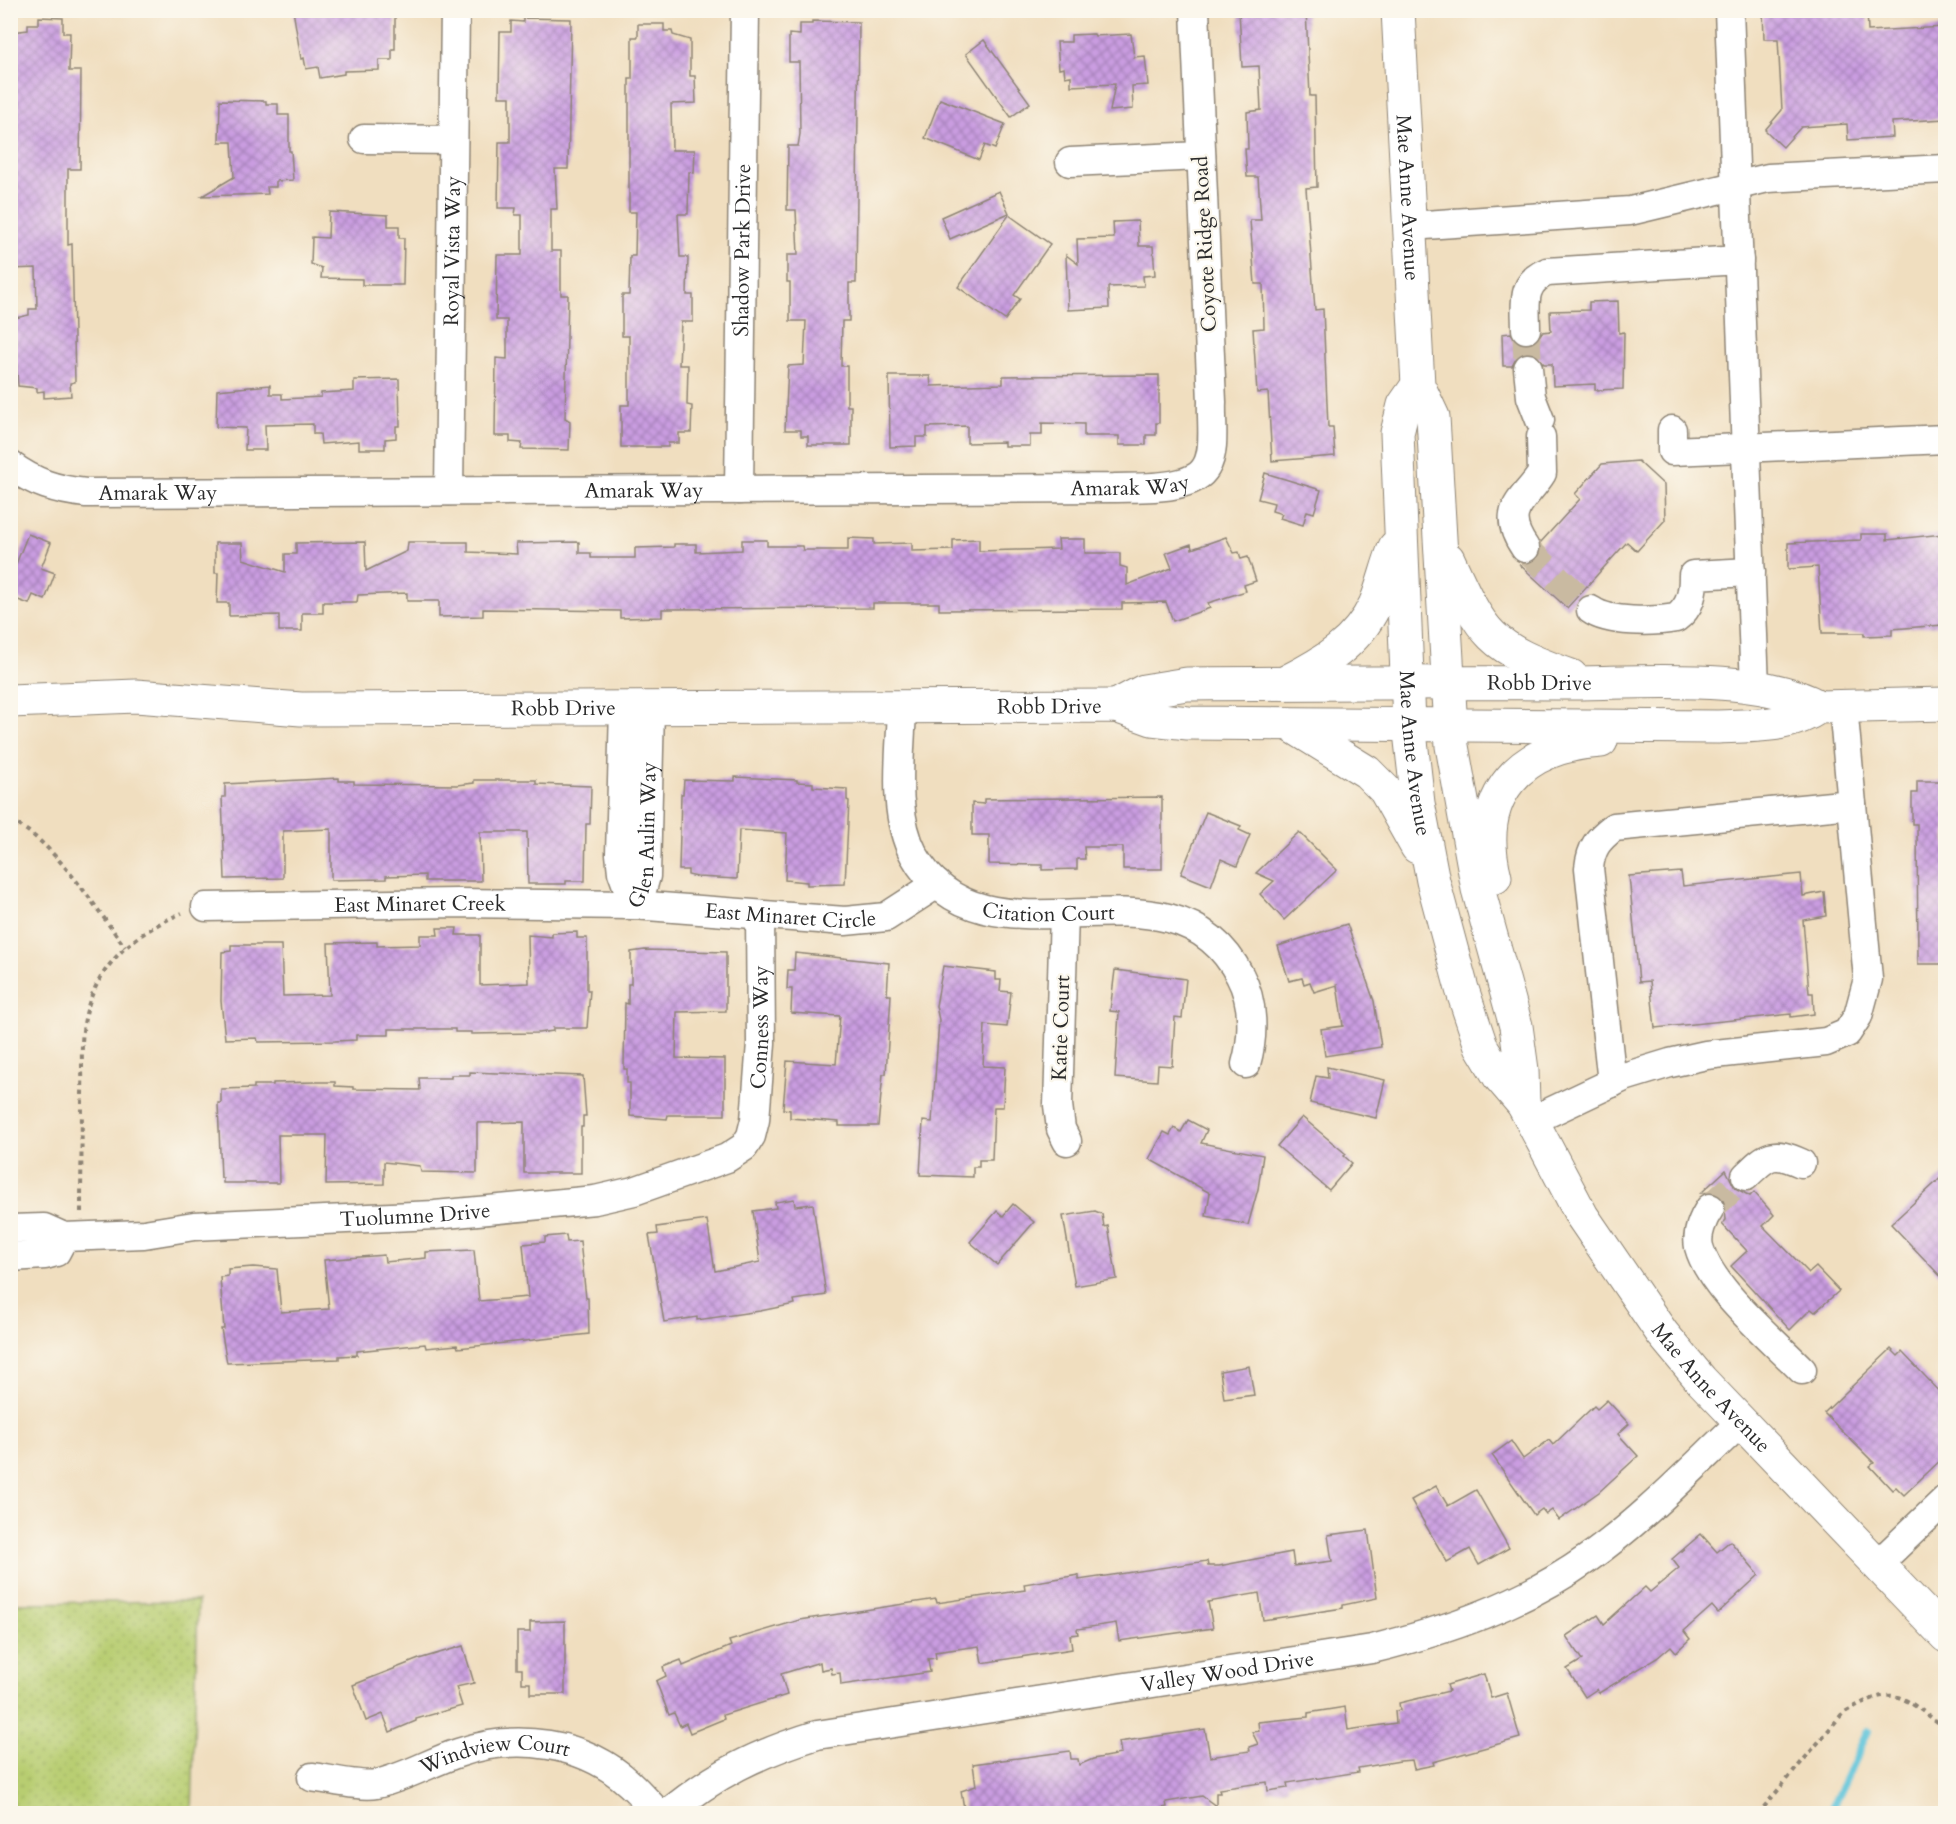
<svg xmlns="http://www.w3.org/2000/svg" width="1956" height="1824" viewBox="0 0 1956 1824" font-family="Cardo,serif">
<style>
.grass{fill:url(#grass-dots);stroke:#727c4e;stroke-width:1.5}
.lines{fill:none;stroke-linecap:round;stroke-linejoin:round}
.stream{stroke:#5cc3d9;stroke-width:8}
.building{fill:url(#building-cross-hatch)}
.minor-tunnel{stroke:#c9baa1;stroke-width:28;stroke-dasharray:28 14;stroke-linecap:butt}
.minor-casing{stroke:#8e8475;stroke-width:31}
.major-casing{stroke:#8e8475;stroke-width:35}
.path{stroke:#8e8475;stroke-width:4;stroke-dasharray:4.5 4.5;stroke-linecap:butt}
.minor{stroke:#fff;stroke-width:28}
.major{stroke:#fff;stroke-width:33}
.labels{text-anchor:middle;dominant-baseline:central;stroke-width:4.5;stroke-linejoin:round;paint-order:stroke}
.street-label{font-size:21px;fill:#2b2b2b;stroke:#fbf7ec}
</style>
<defs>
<pattern id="grass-dots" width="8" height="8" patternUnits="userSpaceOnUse" patternTransform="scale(1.5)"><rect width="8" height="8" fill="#b8cd71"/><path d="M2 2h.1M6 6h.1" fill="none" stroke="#9eb062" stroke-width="1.8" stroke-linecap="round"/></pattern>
<pattern id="building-cross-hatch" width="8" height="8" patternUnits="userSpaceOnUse" patternTransform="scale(1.5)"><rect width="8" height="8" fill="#ca9de1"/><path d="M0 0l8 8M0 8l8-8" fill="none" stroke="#a480b7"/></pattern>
</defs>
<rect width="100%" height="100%" fill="#fbf7ec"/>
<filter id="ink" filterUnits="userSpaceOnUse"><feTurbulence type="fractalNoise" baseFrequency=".0167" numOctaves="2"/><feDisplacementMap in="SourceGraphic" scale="12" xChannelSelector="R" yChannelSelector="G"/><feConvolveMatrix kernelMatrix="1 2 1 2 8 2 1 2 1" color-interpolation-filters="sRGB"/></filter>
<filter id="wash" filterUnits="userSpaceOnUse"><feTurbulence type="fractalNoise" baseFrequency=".008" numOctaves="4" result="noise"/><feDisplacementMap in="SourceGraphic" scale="24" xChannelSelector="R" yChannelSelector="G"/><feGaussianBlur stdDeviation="1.35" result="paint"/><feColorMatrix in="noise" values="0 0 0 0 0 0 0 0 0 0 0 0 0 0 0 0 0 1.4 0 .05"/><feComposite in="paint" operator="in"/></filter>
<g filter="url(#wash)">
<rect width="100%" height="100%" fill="#f0debf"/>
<polygon class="grass" points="198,1601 192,1813 11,1813 11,1603"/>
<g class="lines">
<polyline class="stream" points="1829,1814 1868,1731"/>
</g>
<g id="blocks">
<g class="building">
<polygon points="293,10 395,10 395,49 392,49 392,60 379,60 379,70 344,71 344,74 320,78 318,67 306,69 304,58 301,59"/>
<polygon points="1239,10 1306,10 1310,96 1315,96 1317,187 1306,188 1315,310 1323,309 1328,427 1333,427 1335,456 1272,461 1268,392 1257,393 1253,329 1264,328 1263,284 1255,284 1250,220 1261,220 1258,177 1247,177 1245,149 1248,149 1247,112 1261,110 1259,66 1242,67"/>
<polygon points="1763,10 1867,10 1868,31 1946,27 1946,119 1892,122 1893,137 1877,138 1848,140 1847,124 1801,127 1783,147 1765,130 1782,110 1778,39 1764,39"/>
<polygon points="39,17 63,18 63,33 70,33 69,71 81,71 80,169 68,169 68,245 72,244 75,382 70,383 71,396 44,398 44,391 37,392 37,388 18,386 15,346 15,318 29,315 29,309 37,309 36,268 10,269 12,32 28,30 28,24 39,24"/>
<polygon points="523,18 571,19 568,169 555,169 557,209 551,209 551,251 561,251 561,295 568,295 565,418 570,421 569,450 521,449 522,443 510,442 510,436 495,436 496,358 507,359 507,320 496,320 497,255 522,255 522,215 515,215 516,208 498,208 499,142 510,142 510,97 499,97 500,32 511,32 511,21 523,22"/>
<polygon points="812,21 859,22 856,283 849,283 849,321 842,321 841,366 847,366 847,406 851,406 851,445 808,445 808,436 801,436 801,430 785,430 788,366 804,365 806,321 790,321 790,282 787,282 787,255 798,255 796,210 787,210 788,146 798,146 800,134 799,62 789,62 789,34 800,35 800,24 812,24"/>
<polygon points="638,24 664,24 664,31 672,31 673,35 690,40 690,76 695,76 696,103 671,104 672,150 695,150 694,173 689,172 688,214 678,214 680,257 688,257 687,295 693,295 693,322 681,322 679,365 688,365 687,405 692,406 691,433 679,433 679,443 668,443 668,447 621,447 621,405 629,405 629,336 622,336 622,295 629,295 630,256 635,256 636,212 629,212 629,79 632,79 632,37 638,37"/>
<polygon points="1094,34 1095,36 1131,34 1134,57 1145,56 1148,85 1132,86 1133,109 1110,111 1115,84 1071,86 1071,76 1065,77 1064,68 1059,69 1057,42 1071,42 1071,35"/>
<polygon points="984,40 1030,103 1011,117 966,54"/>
<polygon points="940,99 1005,124 995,149 985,145 979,160 925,138"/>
<polygon points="220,100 266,101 266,104 278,104 278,115 289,115 289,151 291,151 293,180 276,181 276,187 267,187 268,194 202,196 234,177 232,142 219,142"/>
<polygon points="999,191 1009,213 950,239 941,217"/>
<polygon points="329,212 388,215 388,226 399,226 399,238 404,238 403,285 362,285 362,279 321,278 322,268 311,264 312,237 328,238"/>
<polygon points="1009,215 1050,244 1014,295 1020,299 1005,320 958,287"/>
<polygon points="1138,221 1139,246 1153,246 1155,275 1143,276 1144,286 1108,287 1109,308 1068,310 1066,255 1078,264 1077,239 1114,238 1113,222"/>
<polygon points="1618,301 1619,333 1624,332 1623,389 1595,390 1595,384 1553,386 1552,364 1544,364 1534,353 1519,354 1512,366 1503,366 1502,334 1511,333 1518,343 1527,345 1535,343 1542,332 1551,331 1550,311 1589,310 1589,302"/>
<polygon points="1159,375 1159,423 1156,423 1156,435 1146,435 1146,445 1119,445 1119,436 1084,436 1084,424 1042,423 1042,435 1030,435 1030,446 1004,446 1004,442 967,443 967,426 927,427 927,437 916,437 916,446 890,447 889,376 930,376 931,386 1003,384 1003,376"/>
<polygon points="399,379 400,426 396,426 396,438 385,439 385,449 359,449 359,441 321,444 320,434 313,434 313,424 265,425 266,450 245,450 246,428 216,427 217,390 270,385 270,394 282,394 282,399 321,397 321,393 354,391 354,380"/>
<polygon points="1638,461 1664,485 1665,520 1637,551 1627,542 1567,608 1520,565 1533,562 1539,557 1540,543 1580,499 1575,494 1602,464"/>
<polygon points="1265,473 1321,490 1314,513 1307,511 1303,525 1280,518 1282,514 1272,511 1274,503 1258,499"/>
<polygon points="28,534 51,543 41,568 55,573 45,600 33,595 29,604 10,597 10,579"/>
<polygon points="1861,534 1887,534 1887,540 1943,534 1943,625 1892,629 1892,635 1864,636 1864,633 1822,633 1818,567 1788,569 1788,543 1861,540"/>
<polygon points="1226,537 1234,553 1239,552 1241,559 1248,557 1256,581 1244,585 1246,591 1208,603 1210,608 1173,621 1166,602 1122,603 1122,609 939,610 939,603 873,603 873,608 662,609 662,617 620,618 620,611 483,609 483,616 439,617 439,601 407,601 407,593 358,595 357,602 323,602 323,613 302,613 302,631 279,631 279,615 229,616 229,603 217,603 218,573 215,573 215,543 242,543 243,559 285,572 285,554 296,554 296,543 365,542 366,571 407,551 408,542 468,542 468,552 517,554 516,543 579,542 579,553 591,553 591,558 635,558 635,548 674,547 674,544 696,544 696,552 742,550 742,540 767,540 767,546 802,546 803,550 848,550 848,538 874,539 874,544 912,543 912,551 953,550 953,540 979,539 979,551 1059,549 1058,539 1085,539 1085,553 1120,553 1120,566 1127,568 1127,585 1172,568 1166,553 1191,544 1192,549"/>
<polygon points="735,777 797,780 797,782 813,783 813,787 847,789 847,800 849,801 845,884 807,885 807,882 785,880 787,833 739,830 737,879 697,877 688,875 688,870 679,870 681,794 683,794 684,780 735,781"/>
<polygon points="339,778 339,781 354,781 354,784 457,785 474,783 474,780 536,780 536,784 591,786 590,824 586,824 585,881 566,881 566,884 528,884 527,832 480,832 481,881 425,881 425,875 386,876 386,879 331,880 331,829 283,831 283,878 225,879 222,797 225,797 225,784"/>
<polygon points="1917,781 1946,781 1946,964 1918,964 1917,824 1912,824 1912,793 1917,793"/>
<polygon points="1162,797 1162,869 1123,869 1123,847 1084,847 1085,859 1077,859 1077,869 1042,870 1042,865 989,864 989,835 972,835 972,803 984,804 984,799"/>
<polygon points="1206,812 1241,826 1239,830 1250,835 1237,866 1221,859 1211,886 1181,874"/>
<polygon points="1299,832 1337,870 1284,920 1260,894 1274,881 1256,873"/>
<polygon points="1681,872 1683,886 1801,874 1803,896 1824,892 1826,916 1803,920 1809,993 1813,993 1814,1014 1791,1017 1791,1014 1655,1028 1650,981 1639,982 1629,876"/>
<polygon points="1347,924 1374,1001 1381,1047 1325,1056 1321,1029 1343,1026 1337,985 1314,992 1310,982 1304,984 1302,978 1289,981 1278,946"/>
<polygon points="437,928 457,928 456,935 480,935 480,985 529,983 528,935 552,937 552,933 577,932 577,938 587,938 587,990 590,990 587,1028 553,1028 553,1031 538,1033 471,1034 471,1032 455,1032 455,1029 389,1029 389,1035 356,1035 356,1040 335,1041 258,1042 257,1038 225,1039 221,1001 222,952 231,951 231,945 281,945 283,996 330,995 328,943 377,942 377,946 420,945 420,935 438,935"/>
<polygon points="645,950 726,952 726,1011 677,1012 676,1058 725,1059 725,1115 668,1115 667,1119 630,1116 630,1083 627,1083 627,1069 624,1069 625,1003 628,1004 628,984 631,984 631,952"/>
<polygon points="795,953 889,963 887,995 891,995 886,1074 883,1074 878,1126 839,1126 839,1122 790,1118 790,1110 783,1109 787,1061 836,1064 840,1016 791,1013 792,989 787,989 788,970 794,970"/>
<polygon points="943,966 996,972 996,980 1001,980 1000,991 1011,992 1007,1027 985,1025 983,1066 1005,1067 1003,1107 994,1107 992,1160 979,1160 979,1167 973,1167 973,1177 920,1175 923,1121 932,1122 939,1020 936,1006"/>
<polygon points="1115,970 1186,979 1182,1018 1175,1017 1172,1066 1158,1065 1157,1081 1115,1078 1119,1012 1110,1011"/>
<polygon points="1327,1067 1385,1080 1376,1118 1310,1103 1316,1076 1328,1078"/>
<polygon points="470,1072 583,1076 586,1116 583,1116 583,1127 581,1127 581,1173 524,1173 524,1122 477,1123 477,1173 421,1172 420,1166 384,1162 384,1184 326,1185 327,1135 278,1135 279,1183 223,1183 223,1178 221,1178 218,1103 221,1103 221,1089 254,1088 254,1085 273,1085 273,1083 316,1082 335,1082 335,1086 353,1087 353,1089 420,1090 419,1078 451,1078 451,1075 470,1075"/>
<polygon points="1302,1117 1346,1154 1344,1156 1352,1163 1329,1190 1277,1146"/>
<polygon points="1188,1120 1207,1130 1201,1143 1263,1155 1258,1189 1248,1225 1206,1216 1210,1193 1149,1159 1164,1132 1170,1135 1174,1128 1181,1132"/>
<polygon points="1726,1170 1735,1188 1750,1196 1754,1192 1774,1215 1763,1226 1809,1273 1816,1267 1839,1291 1815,1312 1811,1309 1790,1330 1731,1266 1747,1251 1722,1224 1726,1220 1724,1200 1711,1192 1701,1193"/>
<polygon points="1946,1173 1946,1282 1891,1224"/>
<polygon points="794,1199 795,1206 813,1204 826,1295 794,1300 795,1304 760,1311 697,1320 697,1317 664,1322 649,1235 658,1234 657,1227 707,1220 715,1271 760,1262 753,1211 776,1208 775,1202"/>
<polygon points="1013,1204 1034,1222 997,1265 970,1242 997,1211 1003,1216"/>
<polygon points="1095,1211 1102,1214 1104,1227 1108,1226 1117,1279 1075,1286 1063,1216"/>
<polygon points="566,1235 567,1242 580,1241 586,1298 588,1298 589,1334 458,1348 457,1345 426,1348 425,1344 357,1351 357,1355 339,1356 339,1359 227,1363 221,1329 224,1329 220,1277 228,1276 228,1269 253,1267 277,1269 281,1312 329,1309 324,1260 384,1255 385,1262 426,1258 426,1252 474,1250 479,1301 528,1297 523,1244 545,1242 545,1237"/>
<polygon points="1891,1349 1898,1356 1902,1352 1946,1398 1946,1455 1904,1495 1896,1487 1892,1490 1870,1466 1874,1463 1824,1413"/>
<polygon points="1249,1366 1254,1395 1224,1399 1220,1371"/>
<polygon points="1607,1400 1629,1424 1618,1434 1638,1456 1599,1492 1559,1520 1552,1510 1546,1514 1542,1509 1534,1515 1492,1455 1511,1441 1523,1459 1549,1440 1553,1445 1594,1406 1597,1409"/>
<polygon points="1436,1486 1448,1506 1476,1490 1509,1548 1479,1565 1470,1549 1447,1562 1411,1500"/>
<polygon points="1368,1530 1377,1598 1343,1605 1343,1608 1263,1620 1259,1593 1208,1602 1213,1628 1119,1641 1116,1623 1077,1629 1078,1634 1070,1635 1072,1649 982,1663 979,1646 935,1652 936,1658 928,1659 930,1672 841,1685 840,1673 832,1674 831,1668 821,1670 820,1662 781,1674 787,1695 723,1715 724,1719 690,1733 686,1723 680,1726 674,1713 669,1715 656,1681 666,1676 663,1667 681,1660 683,1666 731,1646 729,1641 800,1620 936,1599 937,1603 1025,1590 1024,1584 1079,1575 1079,1580 1207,1561 1208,1566 1219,1566 1292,1552 1294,1566 1332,1561 1328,1535"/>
<polygon points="1701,1534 1717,1552 1730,1541 1759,1575 1718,1613 1712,1606 1684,1631 1690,1639 1676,1652 1671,1646 1657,1658 1599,1693 1597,1689 1585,1697 1567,1669 1582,1660 1566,1636 1598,1615 1604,1624 1645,1587 1650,1592 1679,1568 1672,1559"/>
<polygon points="565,1621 565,1694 530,1694 530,1683 522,1683 522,1669 517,1669 517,1632 530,1632 530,1622"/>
<polygon points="463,1646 474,1683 456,1687 462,1706 416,1719 416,1721 390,1732 383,1714 366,1721 353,1685 419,1659"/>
<polygon points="1484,1674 1491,1698 1507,1693 1520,1738 1433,1762 1434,1765 1414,1769 1412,1760 1400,1761 1358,1768 1359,1772 1287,1783 1288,1788 1268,1791 1267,1782 1219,1789 1220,1793 1216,1793 1216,1806 1202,1796 1166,1802 1167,1807 1138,1814 965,1814 961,1791 976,1786 973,1764 1070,1751 1071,1759 1078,1759 1079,1765 1093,1759 1121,1754 1119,1742 1205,1729 1210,1757 1250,1751 1249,1747 1258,1744 1252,1732 1259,1731 1258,1722 1308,1717 1308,1713 1345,1707 1348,1730 1396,1723 1395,1711 1400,1710 1399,1703 1449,1691 1447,1685"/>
</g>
</g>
</g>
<g filter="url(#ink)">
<use href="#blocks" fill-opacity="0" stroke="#8e8475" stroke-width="1.5"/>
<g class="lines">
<g class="minor-tunnel">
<polyline points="1526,329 1528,368"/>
<polyline points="1525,548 1591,610"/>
<polyline points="1710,1208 1746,1176"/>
</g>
<defs>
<g id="minor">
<polyline points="1729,10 1755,687"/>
<polyline points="364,139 453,140"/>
<polyline points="1070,162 1201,156"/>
<polyline points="1410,226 1630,211 1768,178 1946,169"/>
<path d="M 1526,329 C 1526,305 1520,283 1547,272 L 1739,260"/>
<polyline points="1528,368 1531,397 1540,420"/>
<polyline points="1672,430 1672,451 1946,439"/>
<path id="s1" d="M 10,465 C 34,483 57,490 86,493 L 1114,488 C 1138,487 1193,491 1206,467 C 1216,451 1211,421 1212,402 L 1195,10"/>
<path id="s2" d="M 739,490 L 745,10"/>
<path id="s3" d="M 449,491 L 455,10"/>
<path d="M 1525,548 C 1498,509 1525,501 1542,473 L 1541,437"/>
<path d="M 1591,610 C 1609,623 1654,622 1676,618 C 1691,607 1693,593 1693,575 L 1751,572"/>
<path id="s4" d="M 902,707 C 901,754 891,812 914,855 C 985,983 1172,842 1240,976 C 1254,1002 1254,1036 1246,1064"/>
<polyline points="624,709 620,854 622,872 634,905"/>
<path id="s5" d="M 634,905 L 642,890 L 646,876 L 650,708"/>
<path id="s6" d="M 206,907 L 457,903 L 634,905 L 845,921 L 886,917 L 937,884"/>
<polyline points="1064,914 1058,1105 1061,1129 1067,1141"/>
<path d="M 1612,1083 L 1589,868 C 1591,848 1598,839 1614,827 L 1852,804"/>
<polyline points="1531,1121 1624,1077 1670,1063 1706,1055 1826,1042 1847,1033 1858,1016 1868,979 1843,706"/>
<path d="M 1746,1176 C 1767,1155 1773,1150 1801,1163"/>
<path d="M 1710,1208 C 1703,1218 1696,1234 1699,1247 C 1710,1288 1772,1339 1802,1370"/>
<path id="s7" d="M 10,1229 L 44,1228 L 64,1237 L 144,1234 L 194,1226 L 435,1215 L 595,1200 L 634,1191 L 727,1158 L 744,1147 L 751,1136 L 755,1120 L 761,1043 L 760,916"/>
<polyline points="10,1257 45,1255 56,1252 64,1237"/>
<polyline points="1877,1565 1946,1499"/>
<path id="s8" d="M 312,1777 C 329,1779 361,1787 376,1784 C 404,1778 431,1762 458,1753 C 515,1733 584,1741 630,1784 C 640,1793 649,1804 659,1814"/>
<path id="s9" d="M 667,1814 C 715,1774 758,1753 817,1735 L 1372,1649 C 1448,1630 1522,1605 1587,1559 C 1643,1520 1691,1469 1741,1422"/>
</g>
<g id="major">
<path id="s10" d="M 1398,10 L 1418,385 L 1433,417 L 1452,746 L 1478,889 L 1516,1026 L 1522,1070 L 1523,1104"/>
<path id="s11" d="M 1418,385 L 1404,405 L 1397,433 L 1409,723 L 1418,803 L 1433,881 L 1462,989 L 1481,1046 L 1499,1076 L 1523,1104 L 1582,1216 L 1662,1333 L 1701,1380 L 1946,1636"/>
<path d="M 1448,559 C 1483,636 1489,647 1571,676"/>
<path d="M 1288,681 C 1324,663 1357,643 1375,605 C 1383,587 1387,566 1395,547"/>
<path id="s12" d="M 10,701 L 136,696 L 301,709 L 1116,706 L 1152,719 L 1188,723 L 1718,727 C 1755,725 1788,728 1819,707 L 1946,704"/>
<path id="s13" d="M 1116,706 L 1144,691 L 1187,684 C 1314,683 1441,682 1569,683 C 1638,683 1760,672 1819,707"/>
<polyline points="1289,724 1367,772 1385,790 1417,847"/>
<path d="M 1495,877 C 1474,795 1520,746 1601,741"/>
</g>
</defs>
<use href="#minor" class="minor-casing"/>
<use href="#major" class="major-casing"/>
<g class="path">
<path d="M 10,821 C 51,837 98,911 125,947"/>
<path d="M 81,1212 C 81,1172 82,1132 82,1093 C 83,1071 80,1046 84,1024 C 93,968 132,934 182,913"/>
<path d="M 1758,1814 L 1843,1713 C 1896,1682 1900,1696 1946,1728"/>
</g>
<use href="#minor" class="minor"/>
<use href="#major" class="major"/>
</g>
</g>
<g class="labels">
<g class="street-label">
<text stroke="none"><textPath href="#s10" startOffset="188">Mae Anne Avenue</textPath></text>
<text transform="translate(1205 244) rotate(-93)">Coyote Ridge Road</text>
<text stroke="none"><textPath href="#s2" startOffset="240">Shadow Park Drive</textPath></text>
<text stroke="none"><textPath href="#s3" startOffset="240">Royal Vista Way</textPath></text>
<text stroke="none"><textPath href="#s1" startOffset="1126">Amarak Way</textPath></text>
<text stroke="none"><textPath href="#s1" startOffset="640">Amarak Way</textPath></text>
<text stroke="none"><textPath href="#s1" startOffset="154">Amarak Way</textPath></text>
<text stroke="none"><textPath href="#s13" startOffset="428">Robb Drive</textPath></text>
<text stroke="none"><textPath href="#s12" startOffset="1040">Robb Drive</textPath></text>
<text stroke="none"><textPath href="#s12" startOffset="554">Robb Drive</textPath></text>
<text stroke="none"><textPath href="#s11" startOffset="374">Mae Anne Avenue</textPath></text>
<text stroke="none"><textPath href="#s5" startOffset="72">Glen Aulin Way</textPath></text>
<text stroke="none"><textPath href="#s6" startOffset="214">East Minaret Creek</textPath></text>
<text stroke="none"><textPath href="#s4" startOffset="306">Citation Court</textPath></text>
<text stroke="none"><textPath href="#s6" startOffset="585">East Minaret Circle</textPath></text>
<text stroke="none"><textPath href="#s7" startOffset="870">Conness Way</textPath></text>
<text transform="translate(1061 1028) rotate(-88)">Katie Court</text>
<text stroke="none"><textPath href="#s7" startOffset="408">Tuolumne Drive</textPath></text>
<text stroke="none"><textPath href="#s11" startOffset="1089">Mae Anne Avenue</textPath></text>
<text stroke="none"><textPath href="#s9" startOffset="586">Valley Wood Drive</textPath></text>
<text stroke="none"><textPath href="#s8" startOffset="189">Windview Court</textPath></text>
</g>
</g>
<rect width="1956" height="1824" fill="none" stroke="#fbf7ec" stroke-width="36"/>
</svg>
